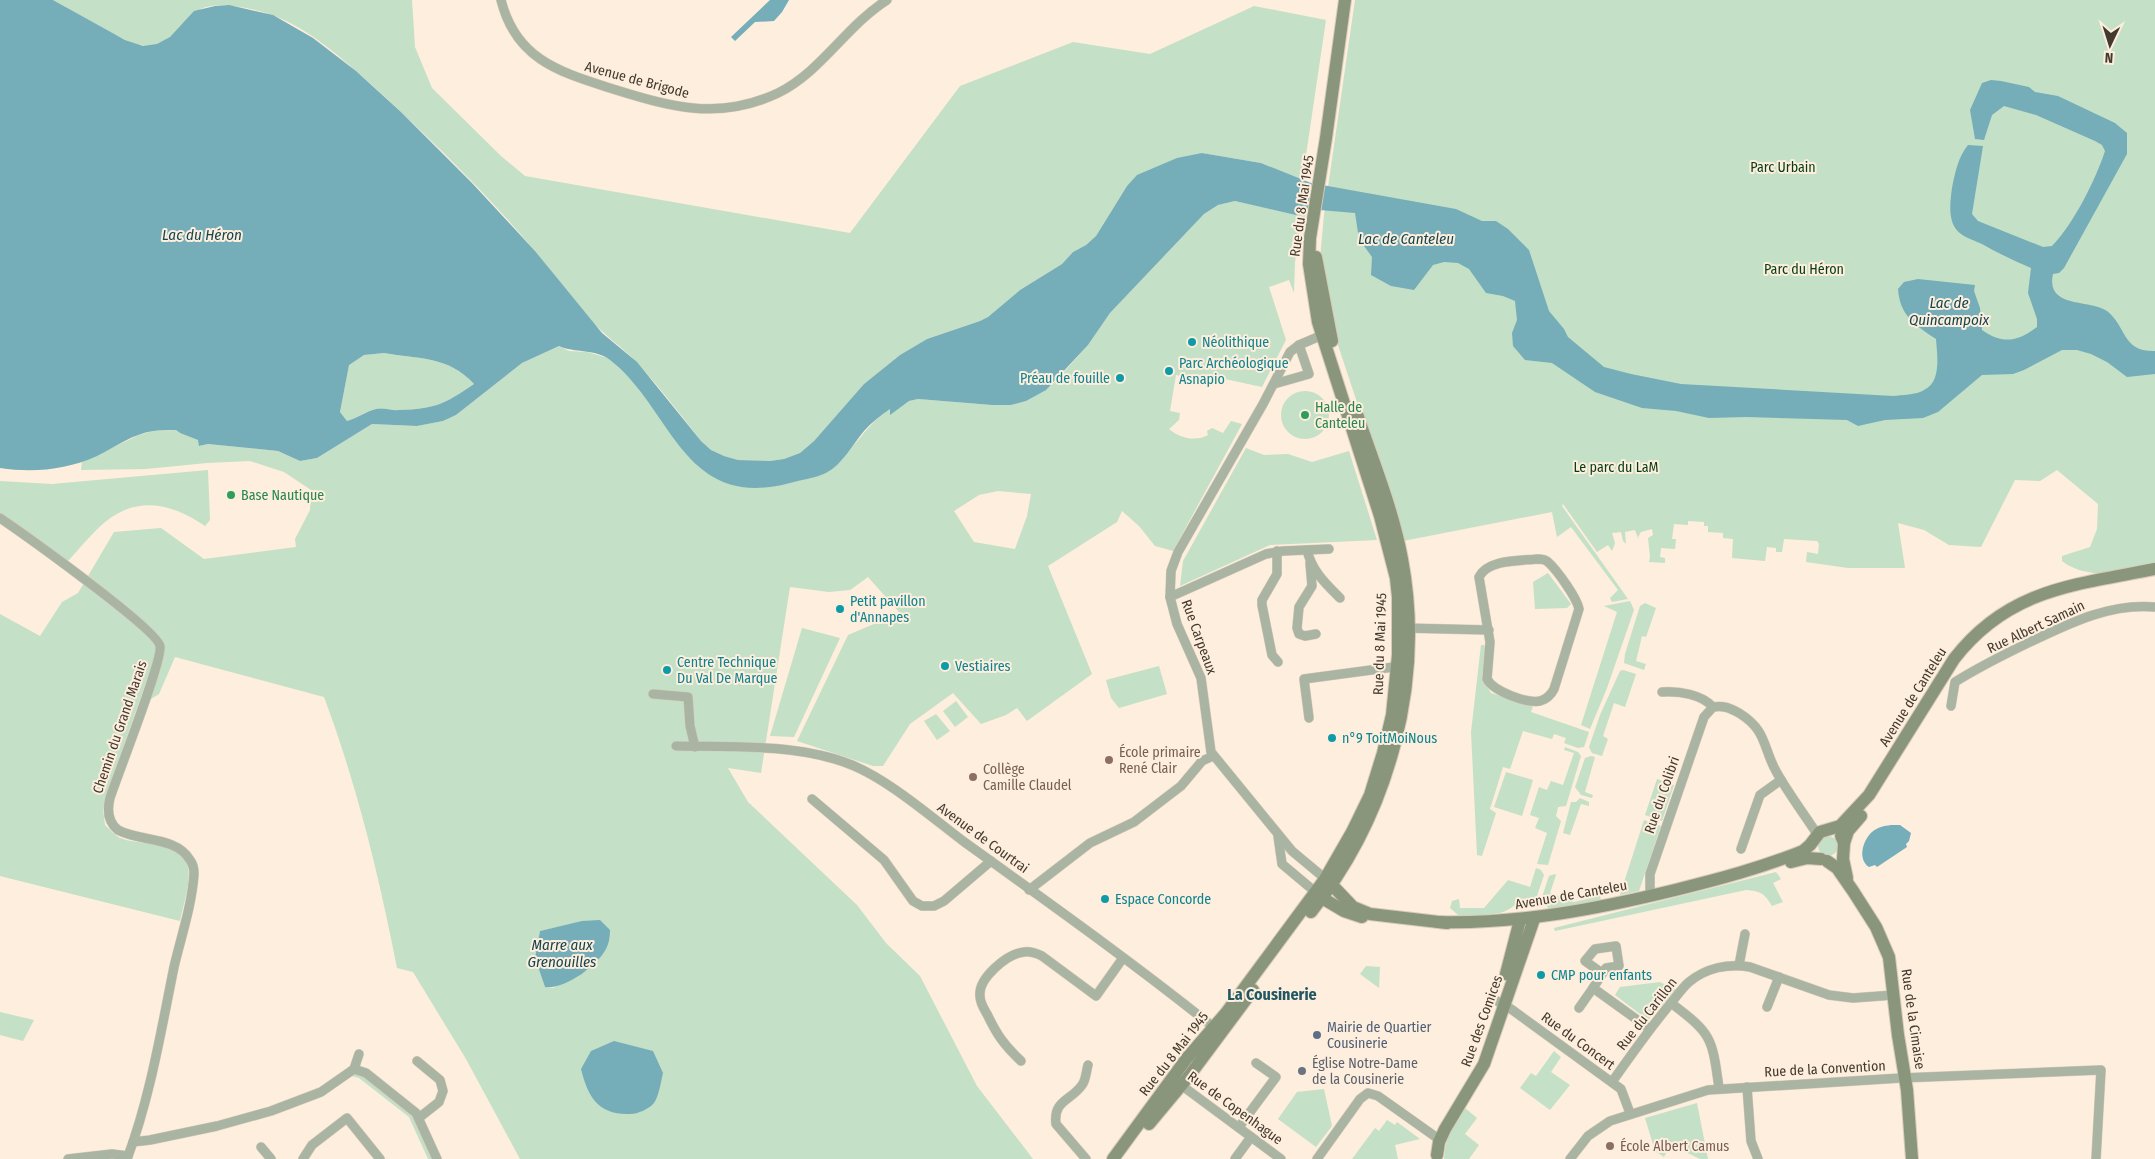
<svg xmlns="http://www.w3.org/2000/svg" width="2155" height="1159" viewBox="0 0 2155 1159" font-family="'Fira Sans Condensed',sans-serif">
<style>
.green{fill:#c4e0c6;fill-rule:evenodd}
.water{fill:#75adb9;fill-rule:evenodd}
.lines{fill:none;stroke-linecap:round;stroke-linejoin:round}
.street-casing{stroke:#d8caba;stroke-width:10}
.secondary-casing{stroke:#d8caba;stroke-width:14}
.street{stroke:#aab4a2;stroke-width:9}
.secondary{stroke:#89967b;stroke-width:12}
.culture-dot{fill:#0f9aa8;stroke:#fdeedd;stroke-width:2}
.leisure-dot{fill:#2e9e5b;stroke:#fdeedd;stroke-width:2}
.education-dot{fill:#8d6e63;stroke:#fdeedd;stroke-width:2}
.service-dot{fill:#5c6f8a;stroke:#fdeedd;stroke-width:2}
.worship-dot{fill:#6b7280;stroke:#fdeedd;stroke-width:2}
.labels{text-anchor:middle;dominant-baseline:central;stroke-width:4;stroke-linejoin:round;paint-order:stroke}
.street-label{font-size:14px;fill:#43392e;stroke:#fdeedd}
.park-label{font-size:14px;fill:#043d12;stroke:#fdeedd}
.culture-label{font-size:14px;fill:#0d838f;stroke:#fdeedd;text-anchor:start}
.leisure-label{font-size:14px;fill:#27864d;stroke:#fdeedd;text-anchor:start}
.education-label{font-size:14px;fill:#785e54;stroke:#fdeedd;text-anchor:start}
.service-label{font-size:14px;fill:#4e5e75;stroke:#fdeedd;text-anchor:start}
.worship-label{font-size:14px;fill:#5b616d;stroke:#fdeedd;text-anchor:start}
.water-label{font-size:15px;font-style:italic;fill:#13454f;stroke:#fdeedd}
.quarter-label{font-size:16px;font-weight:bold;fill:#215764;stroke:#fdeedd}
</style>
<rect width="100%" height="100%" fill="#fdeedd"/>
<g class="green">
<path d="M 53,0 L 412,0 L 415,47 L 432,88 L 501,156 L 525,176 L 850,233 L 960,86 L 1073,42 L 1150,54 L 1254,6 L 1326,20 L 1306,155 L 1305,181 L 1261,163 L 1202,153 L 1127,186 L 1096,236 L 1086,245 L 1073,252 L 1062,264 L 1020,290 L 988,317 L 980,321 L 927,339 L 900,355 L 864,384 L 814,441 L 800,453 L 784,459 L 770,461 L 738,460 L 724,456 L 711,450 L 701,441 C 681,415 661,389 639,365 C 623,347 602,334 586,315 C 568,294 552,272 535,251 C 486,193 430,138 373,86 C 344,60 309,28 272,15 C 255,9 217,0 201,9 C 181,21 171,47 145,46 C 128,46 72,10 53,0 Z"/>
<path d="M 1355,0 L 2155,0 L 2155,566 C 2125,572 2088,581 2062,561 L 2062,556 L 2090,547 L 2097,529 L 2098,504 L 2057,470 L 2040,481 L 2015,480 L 1981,547 L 1949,545 L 1924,530 L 1898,523 L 1905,568 L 1848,568 L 1806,562 L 1807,552 L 1818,554 L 1819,544 L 1817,541 L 1784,539 L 1782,552 L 1776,552 L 1776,548 L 1767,547 L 1765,561 L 1732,558 L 1733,539 L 1723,538 L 1723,533 L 1708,532 L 1708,526 L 1704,526 L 1704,522 L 1688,521 L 1688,525 L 1674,524 L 1672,539 L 1676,539 L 1675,549 L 1661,548 L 1660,557 L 1665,558 L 1665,563 L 1649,562 L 1650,557 L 1648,538 L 1653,535 L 1652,529 L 1641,532 L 1638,537 L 1639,541 L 1635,530 L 1625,532 L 1626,544 L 1623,541 L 1621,532 L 1612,533 L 1615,543 L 1612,551 L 1608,545 L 1597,552 L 1563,504 L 1562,506 L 1628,599 L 1612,602 L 1610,598 L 1618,590 L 1571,527 L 1557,537 L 1552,512 L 1403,541 L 1334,333 L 1320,259 L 1324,215 Z"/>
<path d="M 1235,201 L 1296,214 L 1308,209 L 1300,229 L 1295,262 L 1294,293 L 1289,280 L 1269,287 L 1286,340 L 1262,387 L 1211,376 L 1210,381 L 1176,375 L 1170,411 L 1180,413 L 1179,420 L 1169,429 C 1179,438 1196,442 1208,435 L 1207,431 L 1212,428 L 1223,433 L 1231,421 L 1242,424 L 1173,551 L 1155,546 L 1139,526 L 1122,511 L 1117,522 L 1048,566 L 1092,674 L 1027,721 L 1017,708 L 1006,715 L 981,724 L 953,693 L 910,724 L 883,766 L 873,766 L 797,741 L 848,635 L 900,613 L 868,577 L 850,590 L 829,592 L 790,587 L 761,773 L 728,768 L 748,802 L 857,905 L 886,943 L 920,976 L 977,1086 L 1033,1159 L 520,1159 L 466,1059 L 413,972 L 397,968 C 379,876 357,785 324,697 L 175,657 L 159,694 L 151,699 L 147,680 L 106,796 L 103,810 L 105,825 C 109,829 115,835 120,838 C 139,846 182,840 188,867 C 191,884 183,905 180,921 L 0,876 L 0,614 L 40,636 L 62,602 L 78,593 L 114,532 L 161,528 L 204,559 L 296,547 L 295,539 L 310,510 L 311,490 L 284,472 L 250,461 L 207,463 L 146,469 L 81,470 L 82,462 L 139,435 L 152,431 L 176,430 L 180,433 L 199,440 L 200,446 L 208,444 L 278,451 L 300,461 L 317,458 L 372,424 L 417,426 L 443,421 L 456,415 L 522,363 L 559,346 L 569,351 L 587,352 L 608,358 L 631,379 L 704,471 C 736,492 768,489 804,479 C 813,476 825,475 832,469 C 854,450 866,424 891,408 L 890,414 L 909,401 L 918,399 L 992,405 L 1011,405 L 1026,401 L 1055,382 L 1088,345 L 1110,313 L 1204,214 L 1218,205 ZM 998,491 L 1031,494 L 1027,516 L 1015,549 L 974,542 L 954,511 L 979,495 ZM 572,924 L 588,970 L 553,988 L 545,987 L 535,958 L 540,931 Z"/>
<path d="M 384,353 C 418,359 449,356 474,384 C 445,404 435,409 399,410 C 392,411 382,407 376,409 C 366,411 357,418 347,421 L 340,412 L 349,364 L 364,355 Z"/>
<circle cx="1305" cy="415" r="24"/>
<polygon points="1246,448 1264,455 1288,454 1312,462 1349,451 1377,540 1270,545 1180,586 1183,561"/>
<path d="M 208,470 L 210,520 L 205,526 C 173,504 138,495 105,522 C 92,533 80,548 68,561 L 0,514 L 0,481 L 52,484 Z"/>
<polygon points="1548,573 1571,604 1567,608 1535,609 1533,582"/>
<polygon points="1630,601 1634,610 1607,688 1590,729 1581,725 1617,612 1604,606"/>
<polygon points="1645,603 1656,608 1646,637 1642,636 1636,661 1646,664 1644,670 1624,663 1625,654 1640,606"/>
<polygon points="802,628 840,638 794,737 770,736"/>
<polygon points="1481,645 1484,645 1485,648 1482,679 1491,693 1533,707 1531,712 1589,732 1584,747 1578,748 1564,743 1566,738 1554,734 1552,739 1523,731 1510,769 1503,767 1490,809 1496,813 1482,856 1477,855 1471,732"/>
<polygon points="1159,666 1167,694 1119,708 1111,698 1106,680"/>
<polygon points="1623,670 1636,674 1625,707 1614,703 1603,736 1608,739 1602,756 1592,753 1589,747 1600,715 1620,671"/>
<polygon points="956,701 968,717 955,727 943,711"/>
<polygon points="936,714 950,731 937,740 924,721"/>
<polygon points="1565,747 1578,752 1581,756 1566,806 1558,807 1556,816 1561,821 1548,865 1537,864 1547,833 1535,828 1539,818 1530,815 1539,787 1547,790 1551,781 1563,785 1574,753 1564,750"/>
<polygon points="1591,756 1595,757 1585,792 1593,795 1592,798 1581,795 1575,787 1585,758"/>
<polygon points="1506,772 1533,780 1522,816 1494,807"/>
<polygon points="1657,779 1674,785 1662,821 1645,815"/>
<polygon points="1580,798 1589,802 1589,806 1581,804 1570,835 1563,833 1571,802 1576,802"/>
<polygon points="1644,820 1661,826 1639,891 1620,895"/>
<circle cx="1828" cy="846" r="10"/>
<path d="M 1536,868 L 1541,870 L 1544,875 L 1536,899 C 1515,898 1515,910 1499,913 C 1486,916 1471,915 1458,915 L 1450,908 L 1452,901 L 1459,899 L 1460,908 L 1484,908 L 1508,880 L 1530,887 Z"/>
<path d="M 1776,872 L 1781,879 L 1773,883 L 1783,902 L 1772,906 C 1765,894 1761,891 1746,890 L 1555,931 L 1554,928 Z"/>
<polygon points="1555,874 1556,875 1550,893 1574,902 1600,896 1601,900 1551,911 1541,900 1549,876"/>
<polygon points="1366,966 1380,967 1379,988 1360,974"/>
<polygon points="1660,982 1676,990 1648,1020 1615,995 1620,987"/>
<polygon points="0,1012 34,1020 23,1041 0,1035"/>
<polygon points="1554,1051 1561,1057 1551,1072 1570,1085 1550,1110 1520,1088 1531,1073 1536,1076"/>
<polygon points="354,1074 361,1074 414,1116 433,1159 428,1159 409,1117 359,1078 351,1076"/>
<polygon points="1324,1089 1332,1126 1316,1147 1278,1119 1297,1092"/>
<polygon points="1697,1103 1708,1159 1700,1159 1673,1146 1669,1147 1664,1157 1655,1151 1645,1118"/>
<path d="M 1465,1108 L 1477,1118 L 1465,1134 L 1479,1145 L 1469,1159 L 1444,1159 C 1445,1138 1453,1125 1465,1108 Z"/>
<polygon points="1387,1120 1395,1125 1397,1122 1420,1139 1395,1145 1398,1159 1352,1159 1375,1128 1379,1131"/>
</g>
<g class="water">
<path d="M 0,0 L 53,0 L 125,40 L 143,46 L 157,44 L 170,37 L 194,11 L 215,6 L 229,5 L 273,15 L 313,38 L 356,71 L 401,112 L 472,183 L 535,251 L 602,333 L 637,362 L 701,441 L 711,450 L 724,456 L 738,460 L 770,461 L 784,459 L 800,453 L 814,441 L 864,384 L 900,355 L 927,339 L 980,321 L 988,317 L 1020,290 L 1062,264 L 1073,252 L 1086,245 L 1096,236 L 1127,186 L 1137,175 L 1177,158 L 1202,153 L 1261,163 L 1311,183 L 1456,209 L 1482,221 L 1496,221 L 1508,229 L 1529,250 L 1549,311 L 1564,329 L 1568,337 L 1604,367 L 1631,374 L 1681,384 L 1893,396 C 1902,395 1916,395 1924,390 C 1942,382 1937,354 1936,339 C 1915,325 1900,316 1898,289 L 1904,282 L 1918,279 L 1975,285 L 1974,291 L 1980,308 L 1982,330 C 2003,345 2018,341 2037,327 L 2037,319 L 2028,293 L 2031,268 C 2014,261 1998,253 1982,244 C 1976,241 1968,239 1961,234 C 1947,224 1950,203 1952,188 C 1955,173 1958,157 1968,145 L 1983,146 L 1972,214 L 1978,221 L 2043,247 L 2052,246 C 2073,225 2096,179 2105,151 L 2102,145 L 2095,141 L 2036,115 L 2004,106 L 1992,115 L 1984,140 L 1975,139 L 1970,110 L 1982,83 L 1991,80 L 2001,81 L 2029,87 L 2035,92 L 2058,96 L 2115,123 L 2127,133 L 2127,154 L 2064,268 L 2059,273 L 2053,274 C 2045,309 2091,299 2107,311 C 2127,327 2122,352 2155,351 L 2155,374 L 2127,377 L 2107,362 L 2091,354 L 2077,350 L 2062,350 L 2024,370 L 2013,374 L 1982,375 L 1938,412 L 1923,418 L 1885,420 L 1858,426 L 1847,420 L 1746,417 L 1709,418 L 1676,411 L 1642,408 L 1595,392 L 1552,363 L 1525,360 L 1513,346 L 1512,333 L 1517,320 L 1515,301 L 1503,296 L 1486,293 L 1469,269 L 1458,263 L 1444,262 L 1433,265 L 1414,290 L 1391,286 L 1371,275 L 1372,257 L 1359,239 L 1355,213 L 1308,209 L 1296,215 L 1235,201 L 1218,205 L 1204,214 L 1110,313 L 1088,345 L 1046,390 L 1026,401 L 1011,405 L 992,405 L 918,399 L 909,401 L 890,415 L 890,409 C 881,415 872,422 864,431 C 853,444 842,465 826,473 C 813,479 799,480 786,484 C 682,509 672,408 610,360 C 597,349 574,353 559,346 L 522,363 L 456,415 L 443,421 L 417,426 L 372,424 L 317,458 L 300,461 L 278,451 L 208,444 L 199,446 L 198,440 L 180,433 L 176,430 C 168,430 160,430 153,431 C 133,434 115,447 97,456 C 66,470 33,473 0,468 ZM 384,353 C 418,359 449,356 474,384 C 445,404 435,409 399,410 C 392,411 383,407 376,409 C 367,411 357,418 347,421 L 340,412 L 349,365 L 364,355 Z"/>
<polygon points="770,0 789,0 782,12 774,21 755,22 735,41 731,37"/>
<path d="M 1891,825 L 1900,825 L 1911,833 L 1909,841 L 1906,844 L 1907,847 L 1877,867 L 1875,865 L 1869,867 C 1857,859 1863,840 1872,832 C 1878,827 1884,826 1891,825 Z"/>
<path d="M 600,920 L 610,930 C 610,937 609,943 606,949 C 597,966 564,990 545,987 L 535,958 L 540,931 L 582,921 Z"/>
<path d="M 614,1041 L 653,1051 L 663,1073 C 661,1081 659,1096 654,1103 C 649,1109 638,1114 630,1114 C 598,1115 588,1097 581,1069 L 591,1051 Z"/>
</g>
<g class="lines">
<defs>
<g id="street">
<path d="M 501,0 C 516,60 560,72 613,89 C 671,107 719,121 778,93 C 821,72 845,27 887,0"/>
<polyline points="1327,333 1299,345 1290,352 1263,404 1178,552 1171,571 1170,597 1177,624 1201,678 1211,752 1292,851 1328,881"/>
<polyline points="1274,384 1309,374 1299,345"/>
<path d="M 0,518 C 22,533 157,629 160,646 C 163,660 117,776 110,798 C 107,810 108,822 118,830 C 140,842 176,836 190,860 C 193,864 194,869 194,874 C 192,905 181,937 174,967 C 161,1031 150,1098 127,1159"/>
<path d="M 1307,550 C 1312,571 1325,583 1340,598"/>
<polyline points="1277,551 1277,574 1262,600 1262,605 1272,655 1278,662"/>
<path d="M 1537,559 C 1541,559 1545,559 1548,562 C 1557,570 1577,598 1579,609 L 1554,689 C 1551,695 1547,699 1540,701 C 1527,704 1493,691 1487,679 L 1490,642 L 1479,577 C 1488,559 1520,561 1537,559 Z"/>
<polyline points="1310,563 1312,586 1299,607 1297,628 1299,634 1305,636 1316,634"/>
<polyline points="1170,597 1266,554 1283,551 1329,549"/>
<polyline points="1404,628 1489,630"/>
<path d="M 1662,692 C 1679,691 1701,694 1713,707"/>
<polyline points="653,694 688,697 690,726 695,747"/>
<path d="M 1951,706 L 1955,682 C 1979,667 2005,654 2030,642 C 2070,623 2110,603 2155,607"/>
<polyline points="1309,718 1304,679 1401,666"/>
<path d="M 676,746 C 729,747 793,744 844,762 C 883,775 930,816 963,841 C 1049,903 1135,964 1217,1030"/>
<polyline points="812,799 884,860 913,901 922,906 934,906 944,901 991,861"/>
<polyline points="1278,836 1282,864 1319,895"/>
<polyline points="1741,849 1760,795 1781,780"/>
<polyline points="1029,890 1090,843 1134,822 1181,786 1202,761 1213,756"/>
<path d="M 1650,896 L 1650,874 L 1704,717 L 1713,707 C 1723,705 1730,708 1739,713 C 1768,731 1762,747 1777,773 C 1789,794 1804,814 1817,834"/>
<polyline points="1739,965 1745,934"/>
<polyline points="1602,973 1585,961 1595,949 1616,946 1619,966 1606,968 1593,988 1650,1029"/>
<polyline points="1497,1001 1511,1009 1621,1089 1630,1113"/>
<path d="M 1671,1003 C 1712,1034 1712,1037 1719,1088"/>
<polyline points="1767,1007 1779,977"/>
<polyline points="1579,1008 1593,988"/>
<polyline points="417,1061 440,1080 443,1091 439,1102 420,1117"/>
<path d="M 1021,1061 C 1004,1045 997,1035 987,1014 C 984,1009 980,1003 980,996 C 978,978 1007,954 1024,952 C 1031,951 1036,953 1042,956 L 1096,996 L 1123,958"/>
<polyline points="354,1069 359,1054"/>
<polyline points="1177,1082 1281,1159"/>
<path d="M 1612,1082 C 1631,1055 1650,1028 1671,1003 C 1677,996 1682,988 1689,982 C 1706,968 1728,963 1750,967 L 1829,995 L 1853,998 L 1894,995"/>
<polyline points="1747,1087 1751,1141 1758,1159"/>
<polyline points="1239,1127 1276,1077 1256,1063"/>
<polyline points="133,1142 150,1140 217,1126 271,1111 321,1092 354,1069 366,1073 416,1113 437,1159"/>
<polyline points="261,1147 271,1159"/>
<polyline points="68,1159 112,1154 128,1156"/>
<polyline points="303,1159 312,1145 347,1118 380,1159"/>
<path d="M 1086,1159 L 1056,1124 C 1053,1100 1071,1101 1082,1085 C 1086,1080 1086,1072 1088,1065"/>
<polyline points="1235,1159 1251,1137"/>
<polyline points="1317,1159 1360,1099 1368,1093 1378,1096 1440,1140"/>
<polyline points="1570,1159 1588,1136 1610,1121 1708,1090 1901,1078 2101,1070 2096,1159"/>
</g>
<g id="secondary">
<polyline points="1316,257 1332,341"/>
<polyline points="1841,836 1844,843 1843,859 1847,878"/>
<polyline points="1844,843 1848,831 1861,816"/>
<polyline points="1827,861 1837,868 1853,891 1876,927 1889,957 1898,1035 1907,1090 1912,1159"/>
<polyline points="1791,862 1807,858 1821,859"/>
<polyline points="1332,885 1353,907 1370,914 1447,923"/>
<polyline points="1322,898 1344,911 1362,917"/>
<path d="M 1311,912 C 1389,815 1425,682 1402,559 C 1393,510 1373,461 1357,414"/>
<path d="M 1438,922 C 1519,924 1597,909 1675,890 C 1719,879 1761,868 1803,851 L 1810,845 L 1820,832 L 1840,826 L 1869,795 L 1954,659 C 2008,589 2074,585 2155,569"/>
<polyline points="1506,974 1520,920"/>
<polyline points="1149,1124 1189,1076 1253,990"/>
<polyline points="1437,1155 1439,1142 1445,1129 1484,1064 1534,919"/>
<polyline points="1113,1159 1187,1058 1226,1013 1325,879 1352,832 1370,795 1383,753 1392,715 1398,655 1398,597 1396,578 1380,516 1318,322 1309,264 1310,238 1326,138 1345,0"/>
</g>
</defs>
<use href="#street" class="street-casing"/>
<use href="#secondary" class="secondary-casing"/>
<use href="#street" class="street"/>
<use href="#secondary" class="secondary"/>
</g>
<g class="culture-dot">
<circle cx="1192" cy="342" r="5"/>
<circle cx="1169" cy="371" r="5"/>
<circle cx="1120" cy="378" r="5"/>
<circle cx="840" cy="609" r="5"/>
<circle cx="945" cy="666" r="5"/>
<circle cx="667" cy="670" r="5"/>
<circle cx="1332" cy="738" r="5"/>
<circle cx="1105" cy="899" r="5"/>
<circle cx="1541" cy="975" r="5"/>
</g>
<g class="leisure-dot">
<circle cx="1305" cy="415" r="5"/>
<circle cx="231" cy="495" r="5"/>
</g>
<g class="education-dot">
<circle cx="1109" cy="760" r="5"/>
<circle cx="973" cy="777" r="5"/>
<circle cx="1610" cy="1146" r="5"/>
</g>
<circle class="service-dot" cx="1317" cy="1035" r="5"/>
<circle class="worship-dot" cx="1302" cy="1071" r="5"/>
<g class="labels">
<g class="street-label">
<text transform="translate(637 80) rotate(15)">Avenue de Brigode</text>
<text transform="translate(1302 206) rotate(-82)">Rue du 8 Mai 1945</text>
<text transform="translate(2036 627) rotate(-25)">Rue Albert Samain</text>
<text transform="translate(1199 637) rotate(70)">Rue Carpeaux</text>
<text transform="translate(1380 644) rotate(-88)">Rue du 8 Mai 1945</text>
<text transform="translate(1913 697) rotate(-58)">Avenue de Canteleu</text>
<text transform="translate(120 727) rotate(-71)">Chemin du Grand Marais</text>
<text transform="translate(1662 795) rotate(-71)">Rue du Colibri</text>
<text transform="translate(983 838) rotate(36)">Avenue de Courtrai</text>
<text transform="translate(1571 895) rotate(-10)">Avenue de Canteleu</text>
<text transform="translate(1647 1014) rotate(-52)">Rue du Carillon</text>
<text transform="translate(1913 1019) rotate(82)">Rue de la Cimaise</text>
<text transform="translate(1482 1021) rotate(-70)">Rue des Comices</text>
<text transform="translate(1578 1041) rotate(36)">Rue du Concert</text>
<text transform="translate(1174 1054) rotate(-52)">Rue du 8 Mai 1945</text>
<text transform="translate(1825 1069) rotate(-3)">Rue de la Convention</text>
<text transform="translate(1235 1108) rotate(36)">Rue de Copenhague</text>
</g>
<g class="park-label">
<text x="1783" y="167">Parc Urbain</text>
<text x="1804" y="269">Parc du Héron</text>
<text x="1616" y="467">Le parc du LaM</text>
</g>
<g class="culture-label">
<text x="1202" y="342">Néolithique</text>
<text x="1179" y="363">Parc Archéologique<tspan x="1179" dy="16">Asnapio</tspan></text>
<text x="1110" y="378" text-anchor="end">Préau de fouille</text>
<text x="850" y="601">Petit pavillon<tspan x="850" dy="16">d'Annapes</tspan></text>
<text x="677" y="662">Centre Technique<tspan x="677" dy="16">Du Val De Marque</tspan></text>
<text x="955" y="666">Vestiaires</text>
<text x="1342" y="738">n°9 ToitMoiNous</text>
<text x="1115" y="899">Espace Concorde</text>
<text x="1551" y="975">CMP pour enfants</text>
</g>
<g class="leisure-label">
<text x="1315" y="407">Halle de<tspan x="1315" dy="16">Canteleu</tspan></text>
<text x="241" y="495">Base Nautique</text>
</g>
<g class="education-label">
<text x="1119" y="752">École primaire<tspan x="1119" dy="16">René Clair</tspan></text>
<text x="983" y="769">Collège<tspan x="983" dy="16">Camille Claudel</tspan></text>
<text x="1620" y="1146">École Albert Camus</text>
</g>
<g class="service-label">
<text x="1327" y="1027">Mairie de Quartier<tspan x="1327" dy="16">Cousinerie</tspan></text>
</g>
<g class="worship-label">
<text x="1312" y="1063">Église Notre-Dame<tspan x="1312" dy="16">de la Cousinerie</tspan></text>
</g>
<g class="water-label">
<text x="202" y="235">Lac du Héron</text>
<text x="1406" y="239">Lac de Canteleu</text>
<text x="1949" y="303">Lac de<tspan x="1949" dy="17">Quincampoix</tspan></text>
<text x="562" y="945">Marre aux<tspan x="562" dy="17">Grenouilles</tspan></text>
</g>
<g class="quarter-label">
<text x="1272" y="994">La Cousinerie</text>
</g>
</g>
<g transform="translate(2110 45) rotate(184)" stroke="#fdeedd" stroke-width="4" paint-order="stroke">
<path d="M0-4L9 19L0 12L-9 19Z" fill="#43392e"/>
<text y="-8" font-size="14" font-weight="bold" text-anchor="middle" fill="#43392e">N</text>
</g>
</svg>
